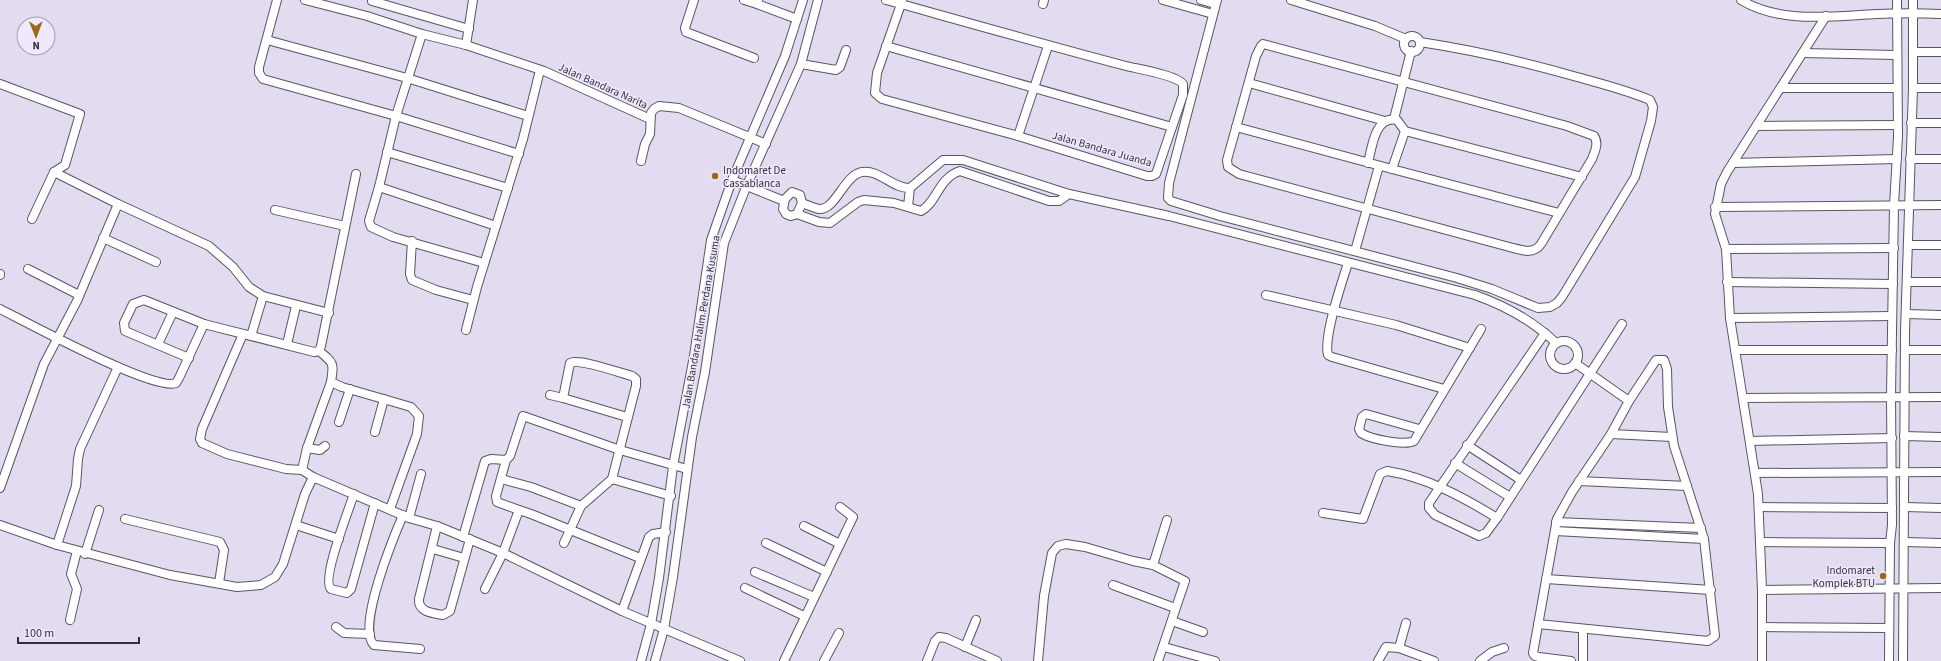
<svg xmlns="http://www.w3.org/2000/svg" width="1941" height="661" viewBox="0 0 1941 661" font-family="'Source Sans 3',sans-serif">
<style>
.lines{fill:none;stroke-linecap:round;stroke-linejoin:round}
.minor-casing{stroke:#5a5465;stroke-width:10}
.minor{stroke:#fff;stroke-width:8}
.poi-dot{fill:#976918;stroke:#f0e9fd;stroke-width:1.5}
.labels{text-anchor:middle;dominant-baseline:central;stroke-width:3;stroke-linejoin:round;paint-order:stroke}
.street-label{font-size:11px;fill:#323037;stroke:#f0e9fd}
.poi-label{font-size:11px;fill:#323037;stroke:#f0e9fd;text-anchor:start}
</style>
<rect width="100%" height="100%" fill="#e3dcf0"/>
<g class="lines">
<defs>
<g id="minor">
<polyline points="277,0 259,67 259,73 263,79 396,116 422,34"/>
<polyline points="305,0 367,16 422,34 466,45 544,71 650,119"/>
<polyline points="694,0 685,28 686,32 754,58"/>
<polyline points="744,0 757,4"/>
<polyline points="758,0 757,4 797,19"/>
<path d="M 886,0 L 901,4 C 976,25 1050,46 1126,66 C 1138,69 1176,75 1183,84 L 1183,95 L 1156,174 L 1152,176 L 1147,176 L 1018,136 L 882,99 L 875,93 L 877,73 L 901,4 L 902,0"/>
<polyline points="1163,0 1213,14"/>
<polyline points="1201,0 1215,4"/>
<path d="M 1217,0 L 1169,183 L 1168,198 L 1171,201 L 1220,216 L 1457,278 L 1492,289 L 1538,308 L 1550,307 L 1557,303 L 1562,297 L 1635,177 L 1651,121 L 1653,107 L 1650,100 C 1626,90 1602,84 1577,77 C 1525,62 1473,50 1420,42"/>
<polyline points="1291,0 1375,26 1406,39"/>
<path d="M 1741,0 C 1780,24 1833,16 1877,14 C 1898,13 1920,13 1941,14"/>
<polyline points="372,1 469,29"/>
<polyline points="1043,4 1044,0"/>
<circle cx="1412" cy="44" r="8"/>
<polyline points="267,40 407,78 528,116"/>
<path d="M 1263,44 L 1567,126 L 1594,136 C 1599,143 1595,151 1592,159 L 1541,244 C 1534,254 1524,251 1513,248 L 1239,174 L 1228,167 L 1227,160 L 1256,56 L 1261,46 Z"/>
<polyline points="466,45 473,0"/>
<polyline points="886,46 1172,127"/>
<polyline points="1913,52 1941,52"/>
<polyline points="1803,53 1896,55"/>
<polyline points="801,64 836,70 840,67 846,50"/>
<polyline points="1249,83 1385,121"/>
<polyline points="0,84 80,114 65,165 54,172 118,204 209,246 233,267 249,287 263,296 329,313"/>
<polyline points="1781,88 1897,88"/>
<polyline points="1913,88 1941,88"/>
<polyline points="1394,119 1411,51"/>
<polyline points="1911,123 1941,123"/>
<polyline points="1757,126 1897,125"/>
<path d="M 1236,127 L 1392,169 L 1405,131 L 1397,120 C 1375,115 1372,147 1368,163"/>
<polyline points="1405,131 1582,177"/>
<polyline points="1018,136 1048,46"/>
<polyline points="387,152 508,188"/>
<polyline points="1910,159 1941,159"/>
<polyline points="641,161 645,144 650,134 651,113 654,109 659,106 679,108 766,144"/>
<polyline points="1733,163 1897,159"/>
<polyline points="1392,169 1559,213"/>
<polyline points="732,180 784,201"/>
<polyline points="379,187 496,226"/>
<polygon points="792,192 800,195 802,203 797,214 791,216 786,214 783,209 785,199"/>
<path d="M 802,203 C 807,205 814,208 819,209 C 836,210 844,175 862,172 C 879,169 893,189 910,188 L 943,160 L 963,160 L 1069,194 L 1169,216 L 1475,295 C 1506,306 1532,320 1556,343"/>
<polyline points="908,206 910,188"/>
<polyline points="1715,207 1941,205"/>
<polyline points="275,210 345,226"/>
<path d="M 797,214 L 819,222 L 830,223 L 858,202 L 864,200 L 894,203 L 921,211 C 937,203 938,178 960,171 L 1049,201 L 1059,201 L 1069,194"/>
<polyline points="32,219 54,172"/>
<polyline points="103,238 156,262"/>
<polyline points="412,241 410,274 412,280 436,290 473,300"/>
<polyline points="1908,245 1941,245"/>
<polyline points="1726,249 1894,248"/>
<polyline points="1355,251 1379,166"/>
<polyline points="484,263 393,237 371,227 369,221 379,187 396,116 519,154"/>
<path d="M 1348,263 C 1342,282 1323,337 1328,355 L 1332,357 L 1444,389"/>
<polyline points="28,269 79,295"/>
<polyline points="0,275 0,274"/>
<polyline points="1727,282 1893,284"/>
<polyline points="1907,282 1941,282"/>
<polyline points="1266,295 1396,325 1470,348"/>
<path d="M 0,309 C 26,322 155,392 176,383 L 179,378 L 204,324 L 314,352 L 319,351 L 321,346 L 356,174"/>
<polyline points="1906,314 1941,315"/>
<polyline points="1730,318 1892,316"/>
<polyline points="466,330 477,287 523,139 540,70"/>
<polyline points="1545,333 1429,503 1429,508 1435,515 1479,536 1486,533 1497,518 1622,324"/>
<polyline points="243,334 202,429 200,439 202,443 227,454 286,469 302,470 313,477"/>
<polyline points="251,336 263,296"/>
<circle cx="1564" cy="355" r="14"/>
<polyline points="158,344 173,312"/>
<polyline points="287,344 296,306"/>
<polyline points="1735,350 1892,350"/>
<polyline points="1905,350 1941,350"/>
<path d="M 319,351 C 334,363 334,363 331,382 L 342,387 L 411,407 L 419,416 L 417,434 L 390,509"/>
<polyline points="189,358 125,331 124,323 133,304 144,300 204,324"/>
<polyline points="550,395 563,398"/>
<polyline points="1743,398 1941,397"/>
<polyline points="339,422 350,389"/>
<path d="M 1419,429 L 1366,414 L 1362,417 L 1359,429 L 1361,433 C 1370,439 1404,446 1414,441 L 1481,329"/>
<polyline points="375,432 384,399"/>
<polyline points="1611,434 1672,437"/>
<polyline points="1904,436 1941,437"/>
<polyline points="1750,441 1892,438"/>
<polyline points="1467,445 1521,480"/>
<polyline points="307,448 320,450 325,446"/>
<polyline points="506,460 496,496 497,502 519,510"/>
<polyline points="1455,463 1510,497"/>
<polyline points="302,470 307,448 331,382"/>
<polyline points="1755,473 1941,472"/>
<polyline points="501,479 531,487 581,506"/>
<path d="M 612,479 L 636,386 L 636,379 L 632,376 C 620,373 579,358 570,363 L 563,398 L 627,417"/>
<polyline points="1579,481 1687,486"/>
<polyline points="0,488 44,364 77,301 118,204"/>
<path d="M 354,494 C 349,509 321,580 331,589 L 347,593 L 351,589 L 375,503"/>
<polyline points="1759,507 1892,508"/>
<polyline points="1905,507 1941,508"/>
<path d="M 1323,513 L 1363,519 L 1380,474 L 1387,471 C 1426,477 1463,497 1497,518"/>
<path d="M 403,515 C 394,536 356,628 374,645 L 420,649"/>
<polyline points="409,518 421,474"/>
<polyline points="125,519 220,542 224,550 219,583"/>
<polyline points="1556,522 1701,528"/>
<polyline points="0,525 57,545 170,575 237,587 261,585 275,577 283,564 305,494 313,477 409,518 437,526 503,553 622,611 740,661"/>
<polyline points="296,525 339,539"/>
<path d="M 437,526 L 419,599 C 418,612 432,613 443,615 L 450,611 L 470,539"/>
<polyline points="804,526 840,544"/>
<polyline points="1555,531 1704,539"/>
<polyline points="463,537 485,461 491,459 506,460 510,456 523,416 620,450 687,469"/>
<polyline points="1761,542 1890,543"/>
<polyline points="1905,542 1941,543"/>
<polyline points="564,543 581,506 612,479 671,496"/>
<polyline points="766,543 827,572"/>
<polyline points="57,545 76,486 78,459 80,449 118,367"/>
<polyline points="433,549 464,558"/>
<polyline points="85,554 99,510"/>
<polyline points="1153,565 1167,520"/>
<polyline points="755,572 814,597"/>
<polyline points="1546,579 1711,590"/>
<polyline points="1113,585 1175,608"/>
<polyline points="745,588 804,616"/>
<polyline points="485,589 503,553 519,510 531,514 640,558"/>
<polyline points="1762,590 1941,588"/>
<polyline points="622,611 649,537 653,534 666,532"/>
<polyline points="70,620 77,589 71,574 77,551"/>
<polyline points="1172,621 1203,632"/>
<polyline points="1538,624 1708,641 1715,636 1704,539 1674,446 1668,407 1667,369 1664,360 1656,360 1629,401"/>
<polyline points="336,627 344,633 370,634"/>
<polyline points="1762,627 1889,628"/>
<polyline points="1583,629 1583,661"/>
<polyline points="965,647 976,620"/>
<polyline points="1164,647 1215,661"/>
<polyline points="1399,648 1406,623"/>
<polyline points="641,661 651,624 659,578 673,466 694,356 711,240 732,180 785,56 803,0"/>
<polyline points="655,661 664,629 673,577 692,437 705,372 724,243 747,185 801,64 818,0"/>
<polyline points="784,661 853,517 840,507"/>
<polyline points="824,661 839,633"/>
<polyline points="927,661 935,641 939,637 946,638 997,661"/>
<polyline points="1038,661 1044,596 1052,553 1058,546 1066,544 1085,547 1133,561 1153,565 1185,581 1158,661"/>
<polyline points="1378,661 1386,647 1399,648 1434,661"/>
<polyline points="1480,661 1492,652 1504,648"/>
<polyline points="1571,661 1539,657 1535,656 1533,653 1557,519 1572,492 1611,434 1629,401 1575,363"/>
<polyline points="1762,661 1762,590 1758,494 1730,318 1726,249 1715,214 1721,184 1727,172 1826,16"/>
<polyline points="1889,661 1890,543 1892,525 1891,396 1894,205 1898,137 1897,0"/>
<polyline points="1903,661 1905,332 1913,88 1913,0"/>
</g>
</defs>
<use href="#minor" class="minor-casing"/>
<use href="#minor" class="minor"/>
</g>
<g class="poi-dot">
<circle cx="715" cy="176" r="4"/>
<circle cx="1883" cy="576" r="4"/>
</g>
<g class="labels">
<g class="street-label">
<text transform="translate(603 86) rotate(24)">Jalan Bandara Narita</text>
<text transform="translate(1102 149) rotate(16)">Jalan Bandara Juanda</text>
<text transform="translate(701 322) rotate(-80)">Jalan Bandara Halim Perdana Kusuma</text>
</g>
<g class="poi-label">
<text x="723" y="170">Indomaret De<tspan x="723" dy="13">Cassablanca</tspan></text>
<text x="1875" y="570" text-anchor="end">Indomaret<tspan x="1875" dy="13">Komplek BTU</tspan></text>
</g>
</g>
<g transform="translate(36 36) rotate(179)"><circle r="19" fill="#f0e9fd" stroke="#a49fae"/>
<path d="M0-3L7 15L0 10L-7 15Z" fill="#976918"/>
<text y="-6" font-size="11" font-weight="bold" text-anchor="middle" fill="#323037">N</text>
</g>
<path d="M18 637v6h121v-6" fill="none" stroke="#323037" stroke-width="2"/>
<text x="24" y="637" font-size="12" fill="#323037" stroke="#f0e9fd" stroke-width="3" paint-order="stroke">100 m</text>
</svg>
